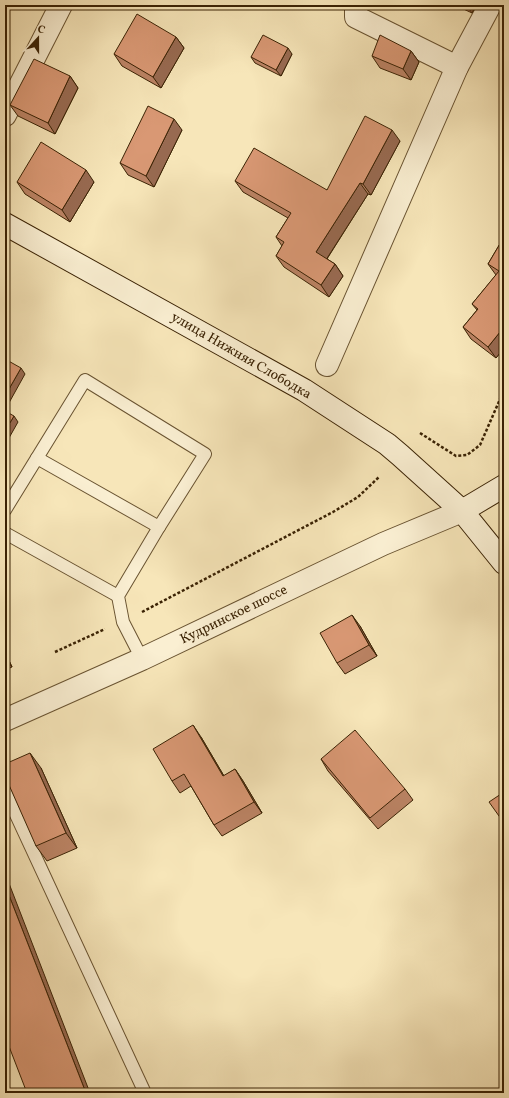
<svg xmlns="http://www.w3.org/2000/svg" width="509" height="1098" viewBox="0 0 509 1098" font-family="Vollkorn,serif">
<style>
.lines{fill:none;stroke-linecap:round;stroke-linejoin:round}
.service-casing{stroke:#695331;stroke-width:14}
.minor-casing{stroke:#695331;stroke-width:24}
.tertiary-casing{stroke:#695331;stroke-width:24}
.secondary-casing{stroke:#3a2204;stroke-width:24}
.path{stroke:#3a2204;stroke-width:2.5;stroke-dasharray:3 2;stroke-linecap:butt}
.service{stroke:#faefd2;stroke-width:12}
.minor{stroke:#faefd2;stroke-width:22}
.tertiary{stroke:#faefd2;stroke-width:22}
.secondary{stroke:#faefd2;stroke-width:22}
.wall{fill:#bb8364;stroke:#3a2204}
.shaded-wall{fill:#986a51;stroke:#3a2204}
.building{fill:#d99874;stroke:#3a2204}
.labels{text-anchor:middle;dominant-baseline:central;stroke-width:4;stroke-linejoin:round;paint-order:stroke}
.street-label{font-size:14px;fill:#3a2204;stroke:#faefd2}
</style>
<rect width="100%" height="100%" fill="#f7e6b9"/>
<filter id="stains"><feTurbulence type="fractalNoise" baseFrequency=".005" numOctaves="4"/><feColorMatrix values="0 0 0 0 .2 0 0 0 0 .09 0 0 0 0 .02 0 0 0 .5 -.17"/></filter>
<radialGradient id="worn" r=".72"><stop offset=".6" stop-color="#630" stop-opacity="0"/><stop offset="1" stop-color="#630" stop-opacity=".3"/></radialGradient>
<g class="lines">
<defs>
<g id="service">
<polyline points="37,458 159,527"/>
<polyline points="5,510 85,380 205,454 159,527 118,596 123,622 142,659"/>
<polyline points="5,533 118,596"/>
<polyline points="5,791 145,1093"/>
</g>
<g id="minor">
<polyline points="356,5 356,17 457,67"/>
<polyline points="5,115 61,5"/>
<polyline points="327,365 457,67 490,5"/>
</g>
<polyline id="tertiary" points="5,720 142,659 383,544 462,511"/>
<g id="secondary">
<polyline points="5,224 304,390 387,444 400,455 462,511 504,563"/>
<polyline points="462,511 504,486"/>
</g>
</defs>
<use href="#service" class="service-casing"/>
<use href="#minor" class="minor-casing"/>
<use href="#tertiary" class="tertiary-casing"/>
<use href="#secondary" class="secondary-casing"/>
<g class="path">
<polyline points="420,433 456,456 467,455 480,445 504,390"/>
<polyline points="142,612 333,512 358,497 379,477"/>
<polyline points="55,652 105,629"/>
</g>
<use href="#service" class="service"/>
<use href="#minor" class="minor"/>
<use href="#tertiary" class="tertiary"/>
<use href="#secondary" class="secondary"/>
</g>
<g class="wall">
<polygon points="455,5 476,5 472,13"/>
<polygon points="176,37 184,48 161,88 122,66 114,54"/>
<polygon points="411,51 419,62 411,80 380,68 372,56"/>
<polygon points="292,54 281,76 255,63 251,57"/>
<polygon points="70,76 78,88 55,134 18,116 10,105"/>
<polygon points="182,130 154,187 128,175 120,163"/>
<polygon points="400,141 371,195 368,194 327,259 335,264 343,276 329,297 284,267 276,256 282,246 276,237 288,218 243,192 235,181 327,190"/>
<polygon points="17,182 94,182 70,222 25,194"/>
<polygon points="504,237 504,348 496,358 471,339 463,327 477,310 472,304 496,275 488,264"/>
<polygon points="360,626 377,656 345,674 337,663"/>
<polygon points="5,652 12,667 5,670"/>
<polygon points="201,737 224,776 235,769 243,781 262,813 222,836 214,825 191,786 180,793 172,781"/>
<polygon points="321,759 405,789 413,800 378,829 328,771"/>
<polygon points="41,768 77,848 47,861 36,846"/>
</g>
<g class="shaded-wall">
<polygon points="466,5 476,5 472,13"/>
<polygon points="176,37 184,48 161,88 153,77"/>
<polygon points="288,48 292,54 281,76 276,70"/>
<polygon points="411,51 419,62 411,80 403,69"/>
<polygon points="70,76 78,88 55,134 48,123"/>
<polygon points="174,119 182,130 154,187 146,176"/>
<polygon points="392,130 400,141 371,195 363,184"/>
<polygon points="86,170 94,182 70,222 62,210"/>
<polygon points="360,183 368,194 324,263 316,252"/>
<polygon points="335,264 343,276 329,297 321,285"/>
<polygon points="504,327 504,348 496,358 488,347"/>
<polygon points="21,368 25,374 5,410 5,396"/>
<polygon points="14,416 18,422 5,445 5,431"/>
<polygon points="352,615 360,626 377,656 369,645"/>
<polygon points="5,652 12,667 5,658"/>
<polygon points="193,725 201,737 231,788 223,776"/>
<polygon points="30,753 41,768 77,848 66,833"/>
<polygon points="235,769 243,781 262,813 254,802"/>
<polygon points="5,873 90,1093 86,1093 5,885"/>
</g>
<g class="building">
<polygon points="137,14 176,37 153,77 114,54"/>
<polygon points="263,35 288,48 276,70 251,57"/>
<polygon points="380,35 411,51 403,69 372,56"/>
<polygon points="34,59 70,76 48,123 10,105"/>
<polygon points="148,106 174,119 146,176 120,163"/>
<polygon points="365,116 392,130 363,184 360,183 316,252 335,264 321,285 276,256 284,242 276,237 291,213 235,181 254,148 327,190"/>
<polygon points="41,142 86,170 62,210 17,182"/>
<polygon points="504,237 504,327 488,347 463,327 478,309 472,304 499,271 488,264"/>
<polygon points="5,359 21,368 5,396"/>
<polygon points="5,411 14,416 5,431"/>
<polygon points="352,615 369,645 337,663 320,633"/>
<polygon points="193,725 223,776 235,769 254,802 214,825 184,774 172,781 153,749"/>
<polygon points="355,730 405,789 370,818 321,759"/>
<polygon points="30,753 66,833 36,846 5,776 5,764"/>
<polygon points="504,792 504,823 489,802"/>
<polygon points="5,885 86,1093 27,1093 5,1036"/>
</g>
<g class="labels">
<g class="street-label">
<text transform="translate(241 356) rotate(30)">улица Нижняя Слободка</text>
<text transform="translate(234 615) rotate(-26)">Кудринское шоссе</text>
</g>
</g>
<rect width="509" height="1098" fill="none" stroke="#f7e6b9" stroke-width="20"/>
<rect x="6" y="6" width="497" height="1086" fill="none" stroke="#3a2204" stroke-width="2"/>
<rect x="10" y="10" width="489" height="1078" fill="none" stroke="#3a2204"/>
<g transform="translate(38 38) rotate(21)" stroke="#faefd2" stroke-width="3" paint-order="stroke">
<path d="M0-3L7 15L0 10L-7 15Z" fill="#3a2204"/>
<text y="-6" font-size="11" font-weight="bold" text-anchor="middle" fill="#3a2204">С</text>
</g>
<rect width="100%" height="100%" filter="url(#stains)"/>
<rect width="100%" height="100%" fill="url(#worn)"/>
</svg>
